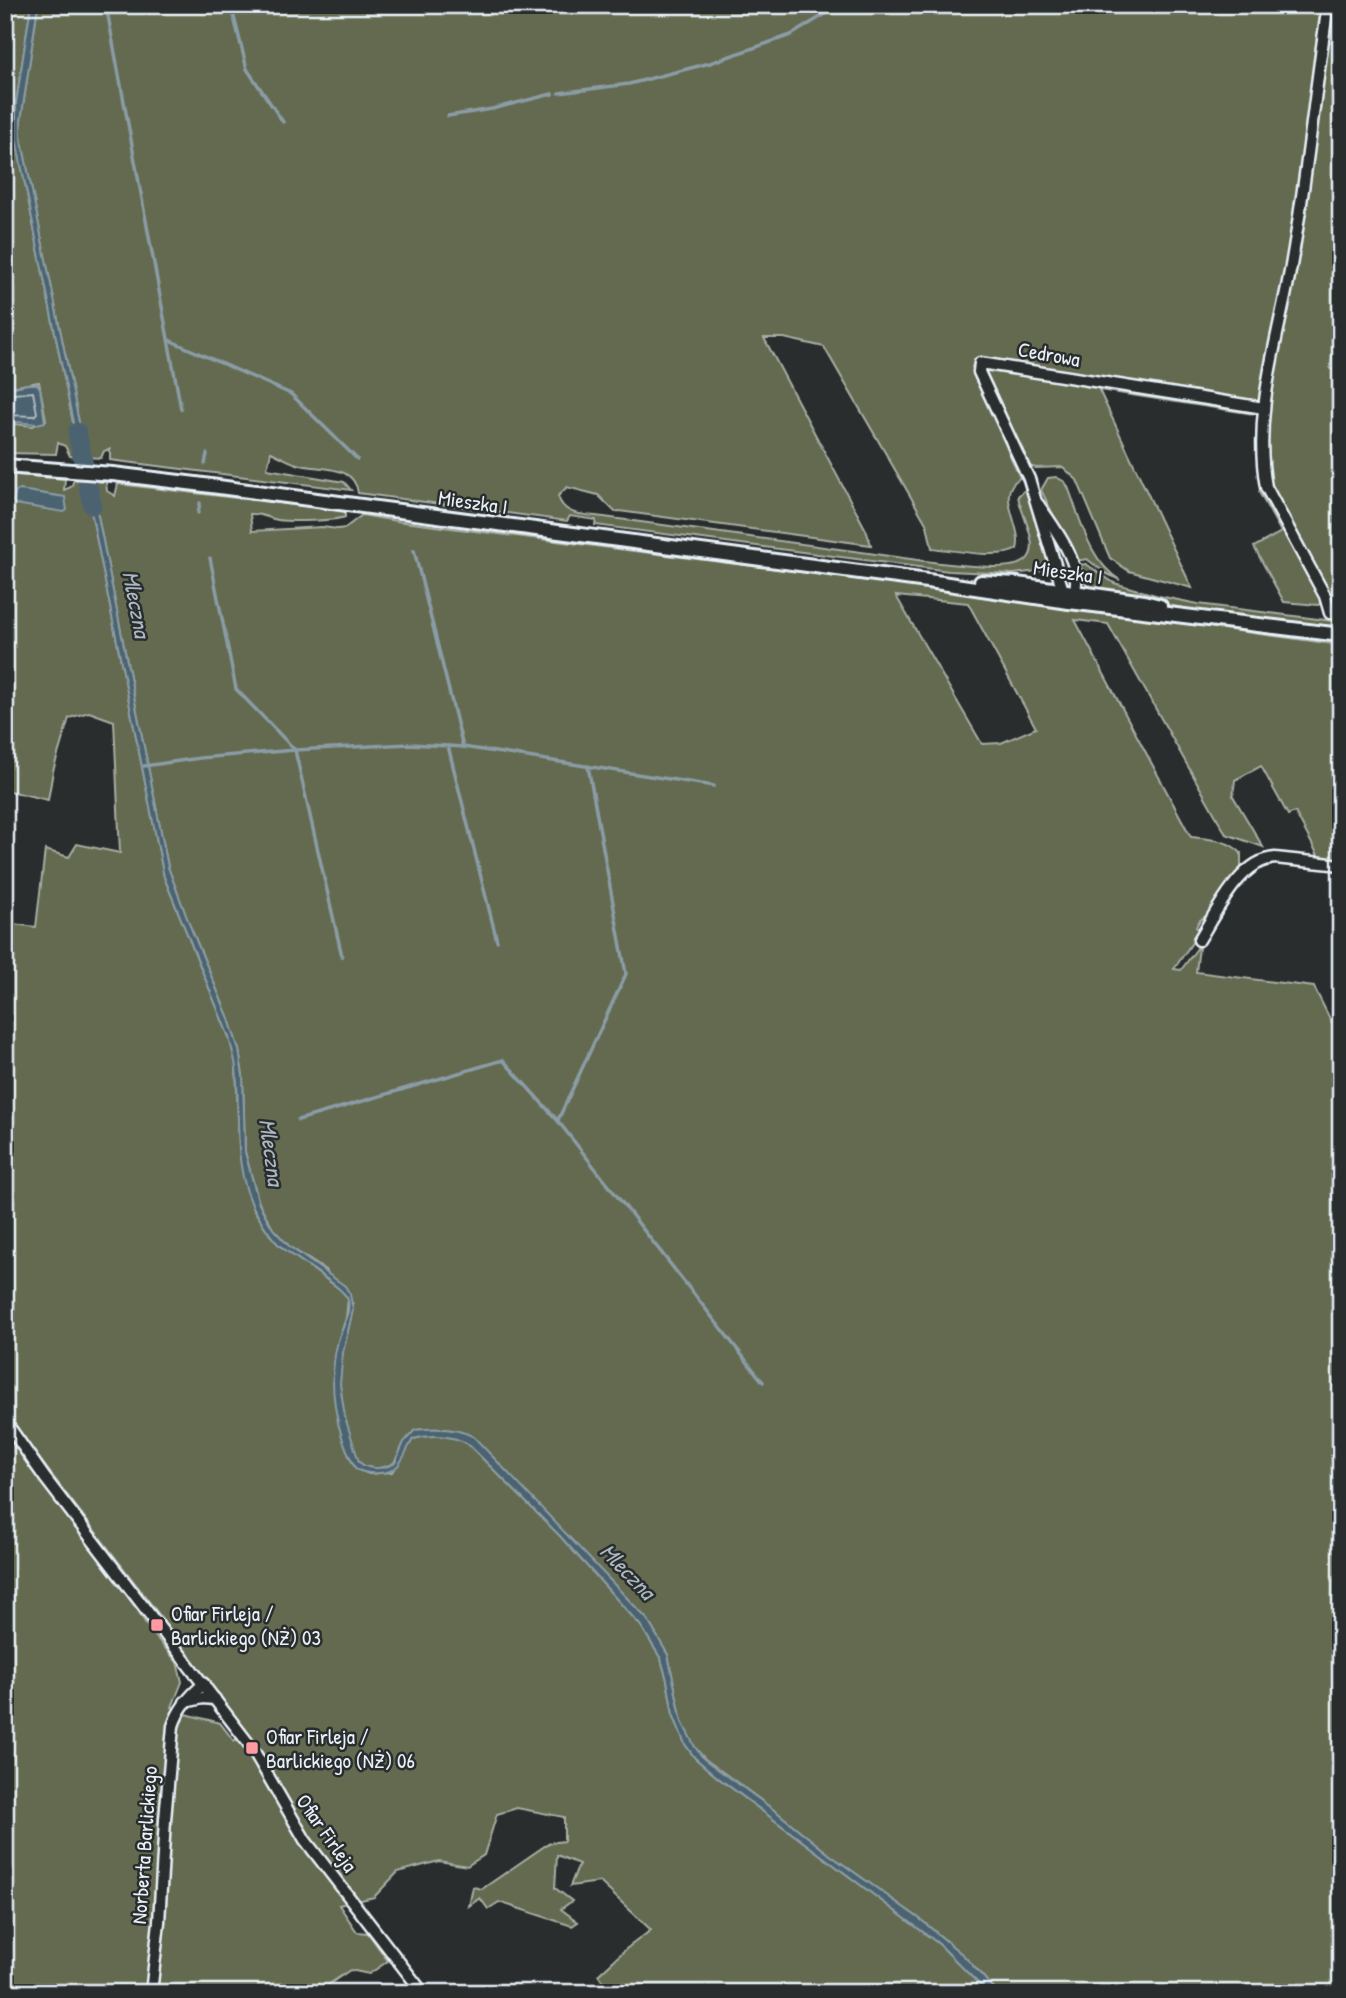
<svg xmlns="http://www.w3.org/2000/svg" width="1346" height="1998" viewBox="0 0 1346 1998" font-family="'Patrick Hand',sans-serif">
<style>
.green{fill:#646a50;stroke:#a6aea4;stroke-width:2;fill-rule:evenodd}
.water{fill:#4c6470;stroke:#8a9ca6;stroke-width:2}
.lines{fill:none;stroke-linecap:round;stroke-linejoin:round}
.shore{stroke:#aab9c2;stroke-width:2}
.stream{stroke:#8a9ca6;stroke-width:3.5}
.river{stroke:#4c6470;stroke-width:19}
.street-casing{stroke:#e8f1f8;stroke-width:15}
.secondary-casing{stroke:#e8f1f8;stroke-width:18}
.street{stroke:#2a2d2e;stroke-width:10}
.secondary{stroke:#2a2d2e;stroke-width:12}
.poi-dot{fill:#ff9aa2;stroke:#2a2d2e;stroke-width:2.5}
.labels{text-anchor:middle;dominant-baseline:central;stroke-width:5;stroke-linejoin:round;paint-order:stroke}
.street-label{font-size:21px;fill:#e8f1f8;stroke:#2a2d2e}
.poi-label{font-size:21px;fill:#e8f1f8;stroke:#2a2d2e;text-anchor:start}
.water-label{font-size:23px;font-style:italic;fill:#aab9c2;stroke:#2a2d2e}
</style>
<rect width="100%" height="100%" fill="#2a2d2e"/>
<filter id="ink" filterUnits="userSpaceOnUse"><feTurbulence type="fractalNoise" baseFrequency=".0143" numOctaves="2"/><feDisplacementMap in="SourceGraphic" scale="14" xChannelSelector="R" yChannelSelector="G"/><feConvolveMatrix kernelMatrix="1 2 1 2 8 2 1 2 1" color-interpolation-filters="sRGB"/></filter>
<g filter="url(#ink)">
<g class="green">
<polygon points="5,5 31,5 16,103 16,139 80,457 70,456 65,446 58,443 56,454 5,453 5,423 33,426 46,420 39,382 5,388"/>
<path d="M 38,5 L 1323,5 L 1327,41 L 1341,43 L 1341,297 L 1330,369 L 1341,371 L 1341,608 L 1334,607 L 1331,604 L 1269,482 L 1267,416 L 1099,390 L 1192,588 L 1129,571 L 1110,558 L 1077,480 L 1063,467 L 1036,468 L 1029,466 L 986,372 L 991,367 L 989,359 L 974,362 L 972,367 L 1020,478 C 993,493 1024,527 1017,549 C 1001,560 952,550 932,548 L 927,525 L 824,347 L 784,338 L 764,338 L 866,530 L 871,545 L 619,511 L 615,512 L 598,495 L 567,487 L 558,496 C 564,517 584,514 604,517 C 685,528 765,539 846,550 C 895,556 945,566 994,567 C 1003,567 1018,566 1025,561 C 1043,548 1020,513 1018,496 L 1026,489 L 1052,562 L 1052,569 L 1014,574 L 949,571 L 595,525 L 596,520 L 570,516 L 567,521 L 358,493 C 354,463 319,471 297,464 C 288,461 280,456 271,452 L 267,469 L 344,482 L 351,490 L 110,460 L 110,449 L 104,451 L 101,458 L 86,457 L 21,137 L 21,120 Z"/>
<path d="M 5,474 L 65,479 L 64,490 L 71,487 L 74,480 L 85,481 L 164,877 L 229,1037 L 236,1064 L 239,1148 L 247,1190 L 254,1210 L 270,1235 L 279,1245 L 341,1290 L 348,1299 L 346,1318 L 338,1341 L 336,1411 L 349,1456 L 356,1469 L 369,1474 L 392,1472 L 413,1439 C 430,1434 452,1434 468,1444 L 560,1536 L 641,1626 L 661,1659 L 667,1680 L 673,1714 L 685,1744 L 695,1758 L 717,1777 L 939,1944 L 988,1993 L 611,1993 L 598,1975 L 626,1949 L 651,1930 L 600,1882 L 570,1886 L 579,1864 L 557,1855 L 555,1888 L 572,1901 L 561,1909 L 578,1922 L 572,1926 L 499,1902 L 488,1909 L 480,1898 L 469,1906 L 473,1887 L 482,1889 L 549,1843 L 564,1841 L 564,1817 L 517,1808 L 497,1814 L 484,1855 L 467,1866 L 439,1861 L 398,1872 L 374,1897 L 339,1905 L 357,1932 L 368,1933 L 388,1961 L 369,1974 L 350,1970 L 316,1993 L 5,1993 L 5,1431 L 31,1469 L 137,1609 L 149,1629 L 177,1662 L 182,1682 L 172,1707 L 186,1714 L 220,1723 L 234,1741 L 246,1730 L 187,1656 L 161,1617 L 5,1414 L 5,923 L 36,927 L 45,850 L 69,857 L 77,844 L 120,853 L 114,721 L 89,712 L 69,718 L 53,771 L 48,800 L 5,790 L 5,496 L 7,488 L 5,487 Z"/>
<path d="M 1056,477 L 1065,482 L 1068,487 C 1081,520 1089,561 1120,580 L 1105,573 L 1087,559 L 1076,561 L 1041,490 L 1048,478 Z"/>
<path d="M 91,481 L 106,482 L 107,491 L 115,496 L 118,484 L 345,511 L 345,517 C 334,521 290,522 278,520 C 266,518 263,513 250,514 L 252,531 L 322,527 L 338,529 L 345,528 L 362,515 L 396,521 L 888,583 L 1341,645 L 1341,860 L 1319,857 L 1295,812 L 1288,815 L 1261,766 L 1235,780 L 1233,796 L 1263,847 L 1226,834 L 1108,624 L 1075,620 L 1191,837 C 1208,839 1228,839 1241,853 L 1241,870 L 1208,916 C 1202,917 1198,922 1196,927 L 1200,931 L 1174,969 L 1181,970 L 1212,928 L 1199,947 L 1196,972 L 1314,987 L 1341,1041 L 1341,1993 L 998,1993 L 964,1956 L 920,1919 L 830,1855 L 778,1813 L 705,1759 L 695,1748 L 682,1722 L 668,1655 L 647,1619 L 474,1438 C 457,1427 434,1428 415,1430 L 404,1443 L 394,1463 C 383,1469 369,1471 359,1462 C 348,1433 337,1400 340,1369 C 342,1347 351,1326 353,1304 L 325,1270 L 290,1247 L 273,1229 L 259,1203 L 245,1152 L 243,1076 L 239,1050 L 228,1016 L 190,926 L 168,867 ZM 896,596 L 968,603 L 1036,728 L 1001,743 L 982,744 Z"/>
<polygon points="1263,489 1320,596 1320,604 1318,605 1284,602 1254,547 1281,532 1259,492"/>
<polygon points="1086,564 1114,583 1159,596 1198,604 1341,622 1341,627 1202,612 1094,590 1086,584 1077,565"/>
</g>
<g class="water">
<polygon points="31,5 38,5 21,120 21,137 86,457 80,457 16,139 16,103"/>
<polygon points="28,384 37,384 40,388 45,422 37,424 5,421 5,389"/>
<path d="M 85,481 L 91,481 L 168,867 L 190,926 L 228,1016 L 239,1050 L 243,1076 L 245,1152 L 259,1204 L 273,1229 L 290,1247 L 345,1286 L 350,1294 L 353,1310 L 343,1352 L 340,1384 L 345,1417 L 359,1462 C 369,1471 384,1469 395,1463 L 404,1442 L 415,1430 C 434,1428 457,1427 474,1437 L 647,1619 L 668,1655 L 682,1722 L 695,1747 L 704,1759 L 778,1813 L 830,1855 L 920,1919 L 964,1956 L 998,1993 L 988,1993 L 939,1944 L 717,1777 L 695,1758 L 685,1744 L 673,1714 L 667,1680 L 661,1659 L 641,1626 L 560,1536 L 468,1444 C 452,1435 430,1434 413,1439 C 402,1457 402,1472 379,1473 C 370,1474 364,1473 356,1469 C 335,1433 327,1381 338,1341 C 342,1328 351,1313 348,1300 C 345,1287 290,1256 278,1244 C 269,1235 263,1224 257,1214 C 231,1170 241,1115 236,1068 C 235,1057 231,1047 229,1037 L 164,877 Z"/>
<polygon points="20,490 65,497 67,510 64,512 15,504 13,501 16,491"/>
</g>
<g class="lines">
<polyline class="shore" points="5,395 33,392 37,413 34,416 5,415"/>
<g class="stream">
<polyline points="106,5 181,409"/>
<polyline points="231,5 247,69 283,122"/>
<polyline points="559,93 629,84 710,63 791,35 840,5"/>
<polyline points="448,116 492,109 552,94"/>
<polyline points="169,340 291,394 357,459"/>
<polyline points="205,464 207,454"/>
<polyline points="198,513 200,503"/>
<polyline points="414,550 463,747 714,786"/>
<polyline points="210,558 236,689 295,750"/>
<polyline points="463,747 448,746 497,941"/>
<polyline points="144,766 200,758 295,750"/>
<polyline points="342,956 295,750 409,744 448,746"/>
<polyline points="298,1120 503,1060 558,1121 763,1382"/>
<polyline points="558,1120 626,974 588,766"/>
</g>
<polyline class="river" points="77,432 92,505"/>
<defs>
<g id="street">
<path d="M 1328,5 C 1315,90 1307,175 1292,260 C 1280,334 1252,411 1266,487 L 1325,596 L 1330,613"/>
<path d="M 1038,504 C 1053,526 1088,570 1072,597"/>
<polyline points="1064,594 1029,479 979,372 980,363 1264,408"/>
<path d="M 1199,940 C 1216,913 1240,860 1275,858 L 1341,865"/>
<polyline points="5,1421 45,1478 252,1748 305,1840 423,1993"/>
<polyline points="185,1702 203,1698 215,1699"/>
<path d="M 151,1993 L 159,1922 L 165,1820 L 173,1726 C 179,1708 189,1696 204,1684"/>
</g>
<g id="secondary">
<polyline points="5,466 113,474 196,484 935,582 1069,602 1341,635"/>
<polyline points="981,582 1017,584 1144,602 1160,606"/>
</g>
</defs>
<use href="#street" class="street-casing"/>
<use href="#secondary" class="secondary-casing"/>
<use href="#street" class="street"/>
<use href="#secondary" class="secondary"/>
</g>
</g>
<g class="poi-dot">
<rect x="150" y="1618" width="14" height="14" rx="3.5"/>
<rect x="245" y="1741" width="14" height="14" rx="3.5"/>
</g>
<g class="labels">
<g class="street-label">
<text transform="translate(1049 354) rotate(10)">Cedrowa</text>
<text transform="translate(473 502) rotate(8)">Mieszka I</text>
<text transform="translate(1068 572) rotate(8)">Mieszka I</text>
<text transform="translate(327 1833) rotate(55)">Ofiar Firleja</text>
<text transform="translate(144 1845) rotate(-86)">Norberta Barlickiego</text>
</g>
<g class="poi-label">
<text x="171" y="1613">Ofiar Firleja /<tspan x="171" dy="24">Barlickiego (NŻ) 03</tspan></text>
<text x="266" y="1736">Ofiar Firleja /<tspan x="266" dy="24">Barlickiego (NŻ) 06</tspan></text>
</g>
<g class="water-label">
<text transform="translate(137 604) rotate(79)">Mleczna</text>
<text transform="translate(272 1152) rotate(82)">Mleczna</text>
<text transform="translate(628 1571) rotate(46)">Mleczna</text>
</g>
</g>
<rect width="1346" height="1998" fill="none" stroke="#2a2d2e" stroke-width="28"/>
<rect x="14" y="14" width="1318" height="1970" fill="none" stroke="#e8f1f8" stroke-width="2.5" filter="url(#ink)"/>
</svg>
